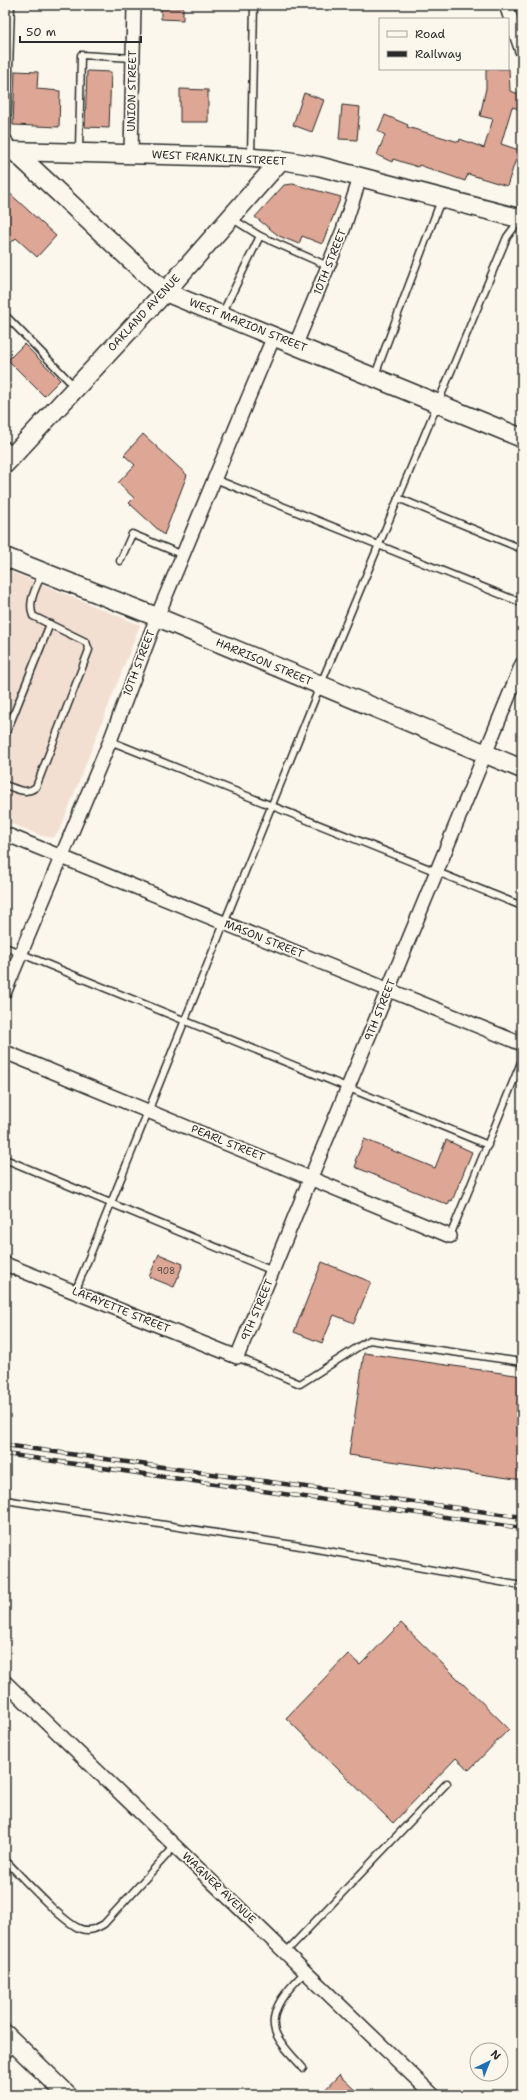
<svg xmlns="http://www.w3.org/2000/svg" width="527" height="2100" viewBox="0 0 527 2100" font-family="'Shantell Sans',sans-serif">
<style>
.built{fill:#f2dfd2}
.building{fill:#dda695;stroke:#2b2b2b}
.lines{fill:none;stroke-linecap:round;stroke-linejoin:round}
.lane-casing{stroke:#2b2b2b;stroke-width:9}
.street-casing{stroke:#2b2b2b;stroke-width:16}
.secondary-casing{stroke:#2b2b2b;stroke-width:21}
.lane{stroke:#fbf7ec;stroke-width:6}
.street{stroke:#fbf7ec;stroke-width:13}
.secondary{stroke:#fbf7ec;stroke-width:18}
.rail-casing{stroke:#2b2b2b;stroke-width:4.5}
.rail{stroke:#fbf7ec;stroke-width:3;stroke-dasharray:9;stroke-linecap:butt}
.labels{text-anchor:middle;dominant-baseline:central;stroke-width:3.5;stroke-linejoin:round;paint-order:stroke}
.number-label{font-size:9px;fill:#584a46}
.street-label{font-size:11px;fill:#2b2b2b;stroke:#fbf7ec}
</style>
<rect width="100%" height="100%" fill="#fbf7ec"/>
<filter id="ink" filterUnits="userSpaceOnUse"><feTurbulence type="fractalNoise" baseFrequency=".025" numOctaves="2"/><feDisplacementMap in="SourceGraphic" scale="8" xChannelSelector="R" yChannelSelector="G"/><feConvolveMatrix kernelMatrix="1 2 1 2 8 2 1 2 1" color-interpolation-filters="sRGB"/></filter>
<g filter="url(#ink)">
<polygon class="built" points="5,569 140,625 60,830 53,838 42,836 5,821"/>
<g class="building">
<polygon points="161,5 183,5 183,20 161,19"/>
<polygon points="486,69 509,69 510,91 522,95 519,109 512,107 501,144 519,150 507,186 468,174 465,181 419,165 418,167 393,159 392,162 377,155 385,135 378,131 385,115 408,125 407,127 459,142 460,139 484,148 493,119 480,116 486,88"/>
<polygon points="15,71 38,72 37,89 60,91 59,127 13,125"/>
<polygon points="87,71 111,72 109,128 85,127"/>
<polygon points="180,89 208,90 208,122 180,122"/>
<polygon points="304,93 324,100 312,132 293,125"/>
<polygon points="342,105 360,107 357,140 339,139"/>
<polygon points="293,184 341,197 322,244 302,236 299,244 279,236 255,217 284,185"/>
<polygon points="5,189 56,236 37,257 16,238 12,242 5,235"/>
<polygon points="24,344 60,380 44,396 8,360"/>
<polygon points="143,434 187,475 164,535 129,503 134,498 118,483 135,465 124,455"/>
<polygon points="364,1139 435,1168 446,1140 472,1152 452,1201 450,1200 448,1205 355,1167 357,1162 355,1161"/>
<polygon points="159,1254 183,1264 174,1287 149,1277"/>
<polygon points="322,1262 371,1282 354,1323 334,1315 322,1343 294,1332"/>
<polygon points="364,1353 522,1376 522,1480 349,1455"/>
<polygon points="401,1623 509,1729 469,1770 456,1758 393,1823 286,1718 348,1654 360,1665"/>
<polygon points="339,2075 360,2095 320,2095"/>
</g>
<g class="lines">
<defs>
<g id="lane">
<polyline points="11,5 7,136 13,149"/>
<polyline points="79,150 81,55 133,58"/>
<polyline points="251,155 254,5"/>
<polyline points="231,218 260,236 328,266"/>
<polyline points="222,314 260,236"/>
<polyline points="5,315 75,387"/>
<polyline points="375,375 441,200"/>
<polyline points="5,444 14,453"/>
<polyline points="215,479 522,603"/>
<polyline points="398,498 522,549"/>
<polyline points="120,561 132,534 183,555"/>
<polyline points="5,736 50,624"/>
<polyline points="110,741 522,906"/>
<path d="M 5,785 C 17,789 26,795 36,787 L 89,650 L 86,642 L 33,616 C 27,601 37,587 42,573"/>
<polyline points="5,947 488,1145"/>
<polyline points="5,1159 273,1271"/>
<polyline points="450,1236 522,1060"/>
<polyline points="75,1292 320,686 507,237 519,221"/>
<polyline points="237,1357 300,1384 369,1340 522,1362"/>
<polyline points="5,1500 300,1546 522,1586"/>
<path d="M 5,1860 C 21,1876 63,1923 81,1929 C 90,1932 97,1928 104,1924 L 175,1846"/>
<polyline points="285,1953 447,1783"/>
<polyline points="5,2057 15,2046"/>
<path d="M 303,2068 C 294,2057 280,2045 275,2031 C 268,2008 291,1986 305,1972"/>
</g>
<g id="street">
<polyline points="506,5 522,51"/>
<polyline points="131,154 134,5"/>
<polyline points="296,344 343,230 360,178"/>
<polyline points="5,834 522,1044"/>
<polyline points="5,991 110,741 157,617 274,336"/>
<polyline points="5,1052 450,1236"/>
<polyline points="5,1264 237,1357 522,664"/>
<polyline points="5,1682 433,2095"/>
</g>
<g id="secondary">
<polyline points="8,151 240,157 281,160 318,166 522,219"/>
<polyline points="14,151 165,292 522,438"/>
<polyline points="5,464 165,292 281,160"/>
<polyline points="5,557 157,617 522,769"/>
<polyline points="5,2034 68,2095"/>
</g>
</defs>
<use href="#lane" class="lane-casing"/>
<use href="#street" class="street-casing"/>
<use href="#secondary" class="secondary-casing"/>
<use href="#lane" class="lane"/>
<use href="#street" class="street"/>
<use href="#secondary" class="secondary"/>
<defs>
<g id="rail">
<polyline points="5,1445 522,1517"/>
<polyline points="5,1454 522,1528"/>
</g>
</defs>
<use href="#rail" class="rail-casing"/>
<use href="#rail" class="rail"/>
</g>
</g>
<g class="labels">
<g class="number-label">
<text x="166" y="1271">908</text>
</g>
<g class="street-label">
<text transform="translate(132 91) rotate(-89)">UNION STREET</text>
<text transform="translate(219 158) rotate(3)">WEST FRANKLIN STREET</text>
<text transform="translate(330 262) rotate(-68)">10TH STREET</text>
<text transform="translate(144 313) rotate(-47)">OAKLAND AVENUE</text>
<text transform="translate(248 325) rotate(22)">WEST MARION STREET</text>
<text transform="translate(264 662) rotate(23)">HARRISON STREET</text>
<text transform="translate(139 663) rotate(-69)">10TH STREET</text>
<text transform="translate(264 939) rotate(22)">MASON STREET</text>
<text transform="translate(380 1010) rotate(-68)">9TH STREET</text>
<text transform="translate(228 1143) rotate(22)">PEARL STREET</text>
<text transform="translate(121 1310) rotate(22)">LAFAYETTE STREET</text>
<text transform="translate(257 1310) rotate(-67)">9TH STREET</text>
<text transform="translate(219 1888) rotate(44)">WAGNER AVENUE</text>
</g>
</g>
<rect width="527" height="2100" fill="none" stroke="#fbf7ec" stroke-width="20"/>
<rect x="10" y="10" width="507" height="2080" fill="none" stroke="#2b2b2b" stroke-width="1.5" filter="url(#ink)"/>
<rect x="379" y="18" width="130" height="52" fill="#fbf7ec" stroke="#a8a59f"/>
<rect x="387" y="31" width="20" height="6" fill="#fbf7ec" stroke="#a8a59f"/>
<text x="415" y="38" font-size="12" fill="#2b2b2b">Road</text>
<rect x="387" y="51" width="20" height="6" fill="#2b2b2b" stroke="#a8a59f"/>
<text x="415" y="58" font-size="12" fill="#2b2b2b">Railway</text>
<g transform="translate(489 2062) rotate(43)"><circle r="19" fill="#fbf7ec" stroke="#a8a59f"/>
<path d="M0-3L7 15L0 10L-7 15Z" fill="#1f6fb2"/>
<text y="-6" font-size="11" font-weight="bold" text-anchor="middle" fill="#2b2b2b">N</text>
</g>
<path d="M20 36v6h121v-6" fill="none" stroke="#2b2b2b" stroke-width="2"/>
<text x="26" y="36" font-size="12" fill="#2b2b2b" stroke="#fbf7ec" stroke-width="3" paint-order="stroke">50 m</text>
</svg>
